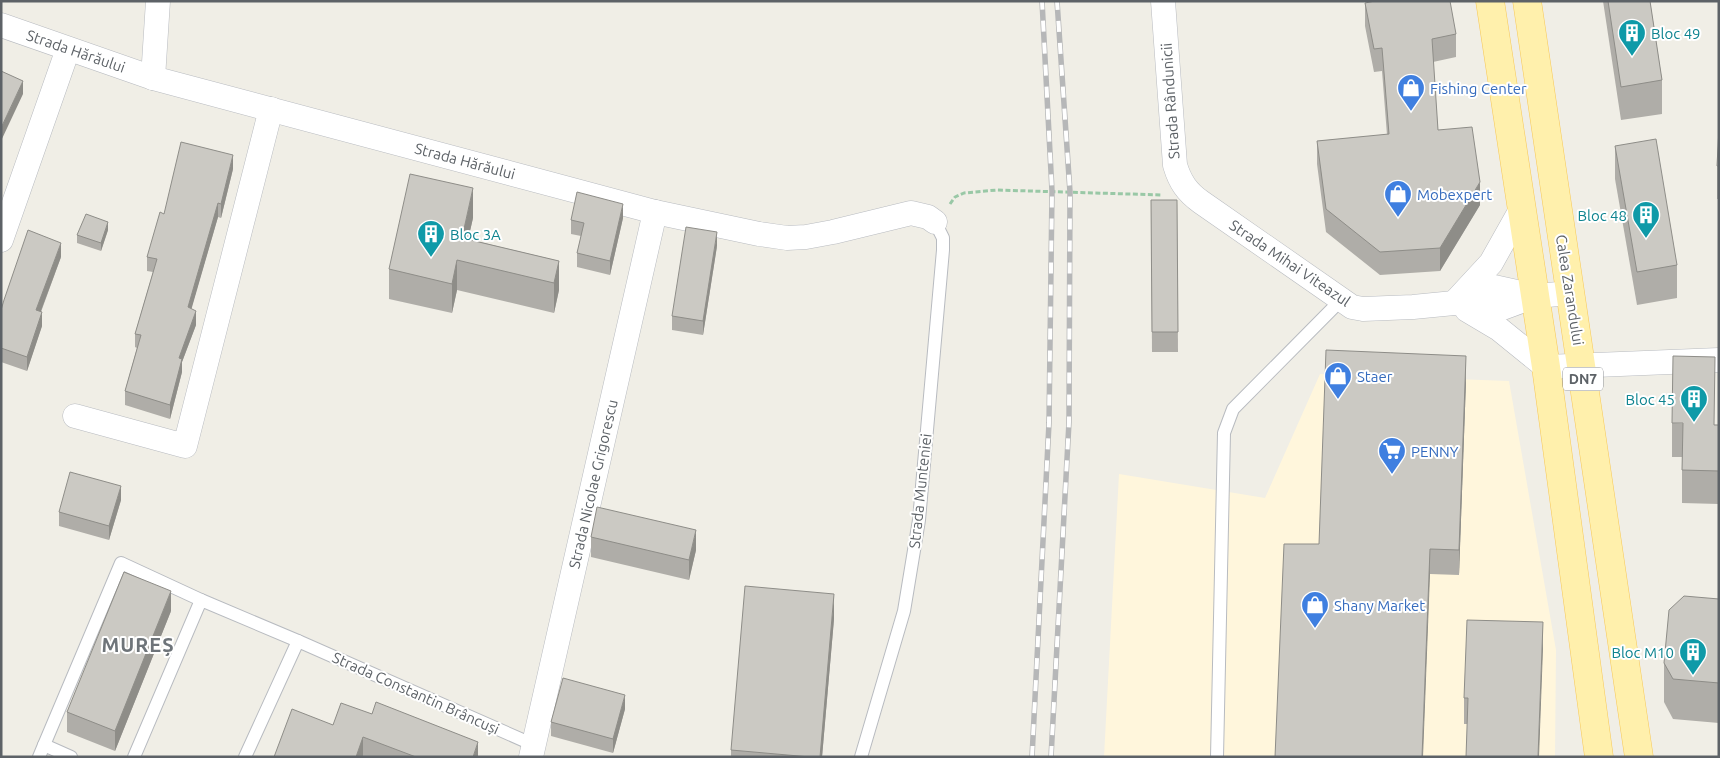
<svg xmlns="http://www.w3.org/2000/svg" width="1720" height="758" viewBox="0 0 1720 758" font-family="Ubuntu,sans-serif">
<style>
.commercial{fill:#fff6dc}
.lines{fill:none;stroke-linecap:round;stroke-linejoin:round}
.lane-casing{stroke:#b8bbc0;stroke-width:14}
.street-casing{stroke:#b8bbc0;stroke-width:25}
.primary-casing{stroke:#f7c858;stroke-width:29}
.path{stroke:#99c8a6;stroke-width:3;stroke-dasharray:5 2.5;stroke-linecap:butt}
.lane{stroke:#fff;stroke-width:12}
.street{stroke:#fff;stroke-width:24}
.primary{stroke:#fff0ac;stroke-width:28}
.rail-casing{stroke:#b6b7b8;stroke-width:5.5}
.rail{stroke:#fff;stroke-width:4;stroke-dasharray:11;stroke-linecap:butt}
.wall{fill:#afada8}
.shaded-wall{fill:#8e8d88}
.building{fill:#cbc9c3;stroke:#8e8d88}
.labels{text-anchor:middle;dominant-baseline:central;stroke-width:4;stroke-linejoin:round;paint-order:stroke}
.shield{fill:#fff;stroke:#8e9195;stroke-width:1}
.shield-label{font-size:14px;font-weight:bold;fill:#5d6267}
.culture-label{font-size:15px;fill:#0d838f;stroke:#fff;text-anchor:end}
.street-label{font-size:15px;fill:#5d6267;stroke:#fff}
.shop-label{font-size:15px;fill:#366cbe;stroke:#fff;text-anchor:start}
.district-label{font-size:20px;font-weight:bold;letter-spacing:1px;fill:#6e7479;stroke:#fff}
</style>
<rect width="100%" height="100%" fill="#f0eee6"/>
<polygon class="commercial" points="1320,374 1509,381 1556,650 1555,757 1104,757 1119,474 1265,498"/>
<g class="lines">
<defs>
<g id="lane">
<polyline points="44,745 121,563 201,600"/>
<polyline points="39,757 44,745 71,757"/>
<polyline points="134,757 201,600 298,641 534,745"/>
<polyline points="245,757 298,641"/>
<polyline points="861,757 904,611 919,520 943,250 943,238 935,222"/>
<polyline points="1217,757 1224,433 1233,409 1341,300"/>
</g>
<g id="street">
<path d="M 1163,1 L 1175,165 C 1180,182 1187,192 1201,202 L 1352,307 L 1363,309 L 1413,307 L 1454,303 L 1497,310 L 1535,296 L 1571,293"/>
<polyline points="1,25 153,78 655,212 759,234 787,238 806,237 833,232 911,213 928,217 935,222"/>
<polyline points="153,78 158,1"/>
<polyline points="1,240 68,49"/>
<polyline points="1460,300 1494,287 1535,296"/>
<polyline points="1454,303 1491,263 1522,208"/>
<polyline points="1467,310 1499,329 1546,367 1719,360"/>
<polyline points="75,416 185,446 271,109"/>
<polyline points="531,757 655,212"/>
</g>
<g id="primary">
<polyline points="1490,1 1546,367 1599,757"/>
<polyline points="1527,1 1639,757"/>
</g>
</defs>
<use href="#lane" class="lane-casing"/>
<use href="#street" class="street-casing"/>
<use href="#primary" class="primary-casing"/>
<polyline class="path" points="950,204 955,197 964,193 997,190 1162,195"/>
<use href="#lane" class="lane"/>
<use href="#street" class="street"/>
<use href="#primary" class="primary"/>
<defs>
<g id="rail">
<polyline points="1032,757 1049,423 1052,191 1042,1"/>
<polyline points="1051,757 1069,422 1070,192 1057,1"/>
</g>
</defs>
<use href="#rail" class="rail-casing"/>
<use href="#rail" class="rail"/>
</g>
<g class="wall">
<polygon points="1603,1 1650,1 1662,80 1662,114 1621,120"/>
<polygon points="1365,3 1456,34 1456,57 1433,62 1438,130 1480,205 1440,271 1380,275 1326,232 1317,164 1317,141 1387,135 1382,71 1374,72 1365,26"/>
<polygon points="1719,128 1719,199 1717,199 1717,166"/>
<polygon points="1615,146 1677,265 1677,298 1637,305 1615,179"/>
<polygon points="233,169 221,218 218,217 191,309 196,325 182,362 182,372 170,419 125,405 125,391 137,348 135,347 135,334 153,272 147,271 147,257 164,214"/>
<polygon points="1151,200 1177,200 1178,352 1152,352"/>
<polygon points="473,218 468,239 559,261 559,290 554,313 457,290 452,313 389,299 389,269"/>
<polygon points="623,218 610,275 577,267 577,253 581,236 571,234 571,220"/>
<polygon points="108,230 101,251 77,243 77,235"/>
<polygon points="717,246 703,335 672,330 672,316"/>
<polygon points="61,257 41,312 42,326 27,371 1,362 1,310"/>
<polygon points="1466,381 1459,575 1430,574 1319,544"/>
<polygon points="1672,423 1719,425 1719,504 1682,503 1682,457 1672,457"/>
<polygon points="121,500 109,540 59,526 59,512"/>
<polygon points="591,537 696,550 689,580 591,557"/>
<polygon points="1719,599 1719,723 1673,719 1664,702 1664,663"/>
<polygon points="171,611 115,751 67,732 67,712"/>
<polygon points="834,619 822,757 731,757 731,750"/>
<polygon points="1543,648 1467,724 1464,724 1464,698"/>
<polygon points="625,709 613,753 551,736 551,722"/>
<polygon points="372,714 478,757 274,757 333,725"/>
</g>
<g class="shaded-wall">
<polygon points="23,81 23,94 1,141 1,128"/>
<polygon points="233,155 233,169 221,218 221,204"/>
<polygon points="1480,182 1480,205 1440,271 1440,248"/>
<polygon points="473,188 473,218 463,262 462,238"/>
<polygon points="218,203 218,217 188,321 188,307"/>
<polygon points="623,204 623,218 610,275 610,261"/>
<polygon points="108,222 108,230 101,251 101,243"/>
<polygon points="717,232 717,246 703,335 703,321"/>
<polygon points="61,243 61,257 36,324 36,310"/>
<polygon points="457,260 457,290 452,313 452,284"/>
<polygon points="559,261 559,290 554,313 554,283"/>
<polygon points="196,311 196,325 182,362 182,372 170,419 170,405 179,358"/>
<polygon points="42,312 42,326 27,371 27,357"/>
<polygon points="1466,356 1466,381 1459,575 1459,550"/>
<polygon points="121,486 121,500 109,540 109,526"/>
<polygon points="696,530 696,550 689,580 689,560"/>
<polygon points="1430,549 1430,574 1423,757 1422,757"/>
<polygon points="171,591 171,611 115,751 115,731"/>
<polygon points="834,594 834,619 822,757 820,757"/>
<polygon points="1543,622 1543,648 1539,757 1538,757"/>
<polygon points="625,695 625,709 613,753 613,739"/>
<polygon points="363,737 363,757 356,757"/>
<polygon points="478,742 478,757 473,757"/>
</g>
<g class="building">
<polygon points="1375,1 1450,1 1456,34 1432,39 1438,130 1472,127 1480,182 1440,248 1380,252 1326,209 1317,141 1389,134 1382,48 1374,49 1365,3"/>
<polygon points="1608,1 1650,1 1662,80 1621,87"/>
<polygon points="1,71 23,81 1,128"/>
<polygon points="1719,128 1719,166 1717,166"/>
<polygon points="1656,139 1677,265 1637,272 1615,146"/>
<polygon points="181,142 233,155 221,204 218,203 188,307 196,311 179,358 182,359 170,405 125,391 141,335 135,334 157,259 147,257 160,212 164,214"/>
<polygon points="410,174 473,188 462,238 559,261 554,283 457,260 452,284 389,269"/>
<polygon points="577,192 623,204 610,261 577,253 584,223 571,220"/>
<polygon points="1151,200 1177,200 1178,332 1152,332"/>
<polygon points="86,214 108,222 101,243 77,235"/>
<polygon points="686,227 717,232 703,321 672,316"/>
<polygon points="28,230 61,243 36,310 42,312 27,357 1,348 1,310 4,300"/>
<polygon points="1326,350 1466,356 1459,550 1430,549 1422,757 1275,757 1284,544 1319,544"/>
<polygon points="1673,356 1715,357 1714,425 1719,425 1719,471 1682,470 1683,423 1672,423"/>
<polygon points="70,472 121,486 109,526 59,512"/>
<polygon points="597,507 696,530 689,560 591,537"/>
<polygon points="124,572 171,591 115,731 67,712"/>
<polygon points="745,586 834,594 820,757 810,757 731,750"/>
<polygon points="1684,596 1719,599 1719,683 1673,679 1664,663 1669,610"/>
<polygon points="1467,620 1543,622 1538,757 1466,757 1468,698 1464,698"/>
<polygon points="563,678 625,695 613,739 551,722"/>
<polygon points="376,702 478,742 473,757 416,757 363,737 356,757 274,757 292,709 333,725 341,703 372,714"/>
</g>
<defs>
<symbol id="building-pin" viewBox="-11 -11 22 30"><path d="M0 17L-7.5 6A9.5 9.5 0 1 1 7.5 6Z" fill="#0f9aa8" stroke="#fff"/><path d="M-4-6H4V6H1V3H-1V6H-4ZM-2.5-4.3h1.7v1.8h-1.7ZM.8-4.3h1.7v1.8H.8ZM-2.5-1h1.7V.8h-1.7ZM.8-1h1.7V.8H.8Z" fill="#fff"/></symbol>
<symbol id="shop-pin" viewBox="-11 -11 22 30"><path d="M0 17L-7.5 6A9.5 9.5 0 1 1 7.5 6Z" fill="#3f7fe0" stroke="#fff"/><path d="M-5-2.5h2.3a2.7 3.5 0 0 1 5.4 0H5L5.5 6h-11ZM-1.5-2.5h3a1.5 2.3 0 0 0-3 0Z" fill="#fff"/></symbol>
<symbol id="supermarket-pin" viewBox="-11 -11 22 30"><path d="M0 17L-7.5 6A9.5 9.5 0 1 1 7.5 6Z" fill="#3f7fe0" stroke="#fff"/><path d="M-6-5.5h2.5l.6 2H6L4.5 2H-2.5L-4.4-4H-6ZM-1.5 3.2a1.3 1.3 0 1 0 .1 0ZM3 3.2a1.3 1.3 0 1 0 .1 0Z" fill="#fff"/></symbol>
</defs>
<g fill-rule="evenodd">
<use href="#building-pin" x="1616" y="17" width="32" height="43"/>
<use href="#shop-pin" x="1395" y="72" width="32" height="43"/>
<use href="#shop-pin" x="1382" y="178" width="32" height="43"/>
<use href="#building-pin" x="1630" y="199" width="32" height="43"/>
<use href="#building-pin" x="415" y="218" width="32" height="43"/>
<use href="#shop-pin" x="1322" y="360" width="32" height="43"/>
<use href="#building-pin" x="1678" y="383" width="32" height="43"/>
<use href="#supermarket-pin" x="1376" y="435" width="32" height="43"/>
<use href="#shop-pin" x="1299" y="589" width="32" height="43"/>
<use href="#building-pin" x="1677" y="636" width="32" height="43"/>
</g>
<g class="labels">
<rect class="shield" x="1563" y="367.5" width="40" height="23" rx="4"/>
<g class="shield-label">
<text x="1583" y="379">DN7</text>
</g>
<g class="culture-label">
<text x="1651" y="33" text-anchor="start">Bloc 49</text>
<text x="1627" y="215">Bloc 48</text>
<text x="450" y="234" text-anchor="start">Bloc 3A</text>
<text x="1675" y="399">Bloc 45</text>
<text x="1674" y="652">Bloc M10</text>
</g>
<g class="street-label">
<text transform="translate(76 51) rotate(19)">Strada Hărăului</text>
<text transform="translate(1170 101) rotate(-94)">Strada Rândunicii</text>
<text transform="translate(465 161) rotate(15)">Strada Hărăului</text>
<text transform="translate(1290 263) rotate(34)">Strada Mihai Viteazul</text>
<text transform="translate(1570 290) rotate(81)">Calea Zarandului</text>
<text transform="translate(593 484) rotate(-77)">Strada Nicolae Grigorescu</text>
<text transform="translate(920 491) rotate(-84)">Strada Munteniei</text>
<text transform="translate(416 693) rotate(24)">Strada Constantin Brâncuși</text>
</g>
<g class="shop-label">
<text x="1430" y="88">Fishing Center</text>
<text x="1417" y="194">Mobexpert</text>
<text x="1357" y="376">Staer</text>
<text x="1411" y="451">PENNY</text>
<text x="1334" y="605">Shany Market</text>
</g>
<g class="district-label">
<text x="138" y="644">MUREȘ</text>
</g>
</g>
<rect width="1720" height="758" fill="none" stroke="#5d6267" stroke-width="5"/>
</svg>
